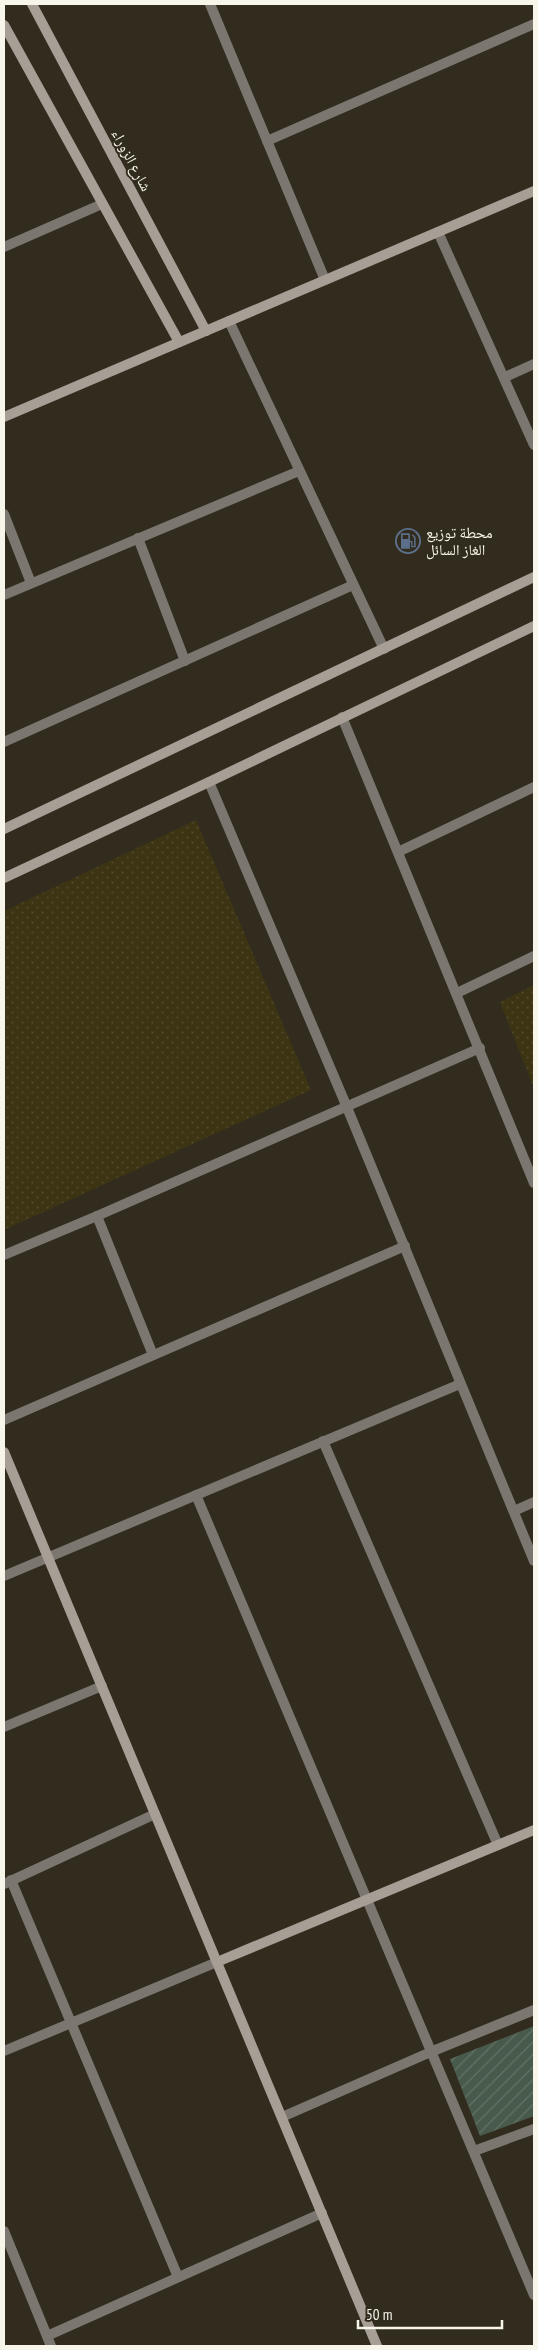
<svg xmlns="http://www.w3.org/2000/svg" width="538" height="2350" viewBox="0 0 538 2350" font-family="'PT Sans Narrow','Noto Naskh Arabic',sans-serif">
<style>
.sand{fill:url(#sand-dots)}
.garden{fill:url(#garden-furrows)}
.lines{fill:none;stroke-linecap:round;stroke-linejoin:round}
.street{stroke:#7b766f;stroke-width:10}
.secondary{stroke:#a79e95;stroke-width:10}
.labels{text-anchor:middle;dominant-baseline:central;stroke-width:4;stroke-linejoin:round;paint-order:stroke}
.street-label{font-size:15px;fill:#f8f5eb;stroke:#322c1e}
.poi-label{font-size:15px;fill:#f8f5eb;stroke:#322c1e;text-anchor:start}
</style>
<defs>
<pattern id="sand-dots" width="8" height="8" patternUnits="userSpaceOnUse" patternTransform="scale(1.25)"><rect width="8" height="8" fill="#3d3414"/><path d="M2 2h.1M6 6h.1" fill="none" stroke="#50482b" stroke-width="1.8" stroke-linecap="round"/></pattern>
<pattern id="garden-furrows" width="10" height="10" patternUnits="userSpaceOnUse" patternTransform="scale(1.25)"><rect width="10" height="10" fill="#485a4c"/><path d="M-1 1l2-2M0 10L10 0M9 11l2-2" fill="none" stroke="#637266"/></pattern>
</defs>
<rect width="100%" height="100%" fill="#322c1e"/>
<g class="sand">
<polygon points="196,820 311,1090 4,1230 4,911"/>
<polygon points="534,985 534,1088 500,1002"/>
</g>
<polygon class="garden" points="534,2026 534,2116 480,2136 450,2059"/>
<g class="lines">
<g class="street">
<polyline points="210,4 325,280"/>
<polyline points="267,141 534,24"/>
<polyline points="438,232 534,445"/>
<polyline points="4,247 102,204"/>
<polyline points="229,321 384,649"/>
<polyline points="505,377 534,364"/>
<polyline points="4,514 31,583"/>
<polyline points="138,538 185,661"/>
<polyline points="4,595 299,471"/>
<polyline points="342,717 534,1183"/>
<polyline points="4,742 353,585"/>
<polyline points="209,782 346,1105 534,1561"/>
<polyline points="398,852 534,787"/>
<polyline points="457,993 534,956"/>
<polyline points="97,1216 153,1355"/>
<polyline points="4,1255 97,1216 480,1048"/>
<polyline points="4,1420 405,1246"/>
<polyline points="323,1441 498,1845"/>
<polyline points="196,1495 534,2295"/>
<polyline points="514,1511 534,1502"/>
<polyline points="4,1576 460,1384"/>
<polyline points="4,1727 102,1686"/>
<polyline points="11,1880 178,2277"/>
<polyline points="4,1884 155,1814"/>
<polyline points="4,2051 217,1962"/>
<polyline points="282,2117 433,2051 534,2010"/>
<polyline points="474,2151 534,2129"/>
<polyline points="4,2231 51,2346"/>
<polyline points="47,2336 322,2213"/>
</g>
<g class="secondary">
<polyline points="32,4 206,331"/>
<polyline points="4,25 179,342"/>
<polyline points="4,417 534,191"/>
<polyline points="4,829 534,577"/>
<polyline points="4,878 209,782 534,626"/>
<polyline points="4,1452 377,2346"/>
<polyline points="217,1962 534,1830"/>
</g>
</g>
<defs>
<symbol id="fuel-ring" viewBox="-11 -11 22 22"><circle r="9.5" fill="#322c1e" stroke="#5c6f8a" stroke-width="1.5"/><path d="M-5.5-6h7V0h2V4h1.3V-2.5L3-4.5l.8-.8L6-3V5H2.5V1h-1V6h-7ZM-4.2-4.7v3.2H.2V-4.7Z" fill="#5c6f8a"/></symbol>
</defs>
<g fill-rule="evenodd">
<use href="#fuel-ring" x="394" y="527" width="28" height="28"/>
</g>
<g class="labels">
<g class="street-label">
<text transform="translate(132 160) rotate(62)">شارع الزوراء</text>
</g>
<g class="poi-label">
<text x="426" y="532">محطة توزيع<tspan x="426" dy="17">الغاز السائل</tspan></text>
</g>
</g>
<rect width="538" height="2350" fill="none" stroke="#f8f5eb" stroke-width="10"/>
<path d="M358 2320v8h144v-8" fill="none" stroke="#f8f5eb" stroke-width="2.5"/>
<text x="366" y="2320" font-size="15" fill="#f8f5eb" stroke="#322c1e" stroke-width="4" paint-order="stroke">50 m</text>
</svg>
